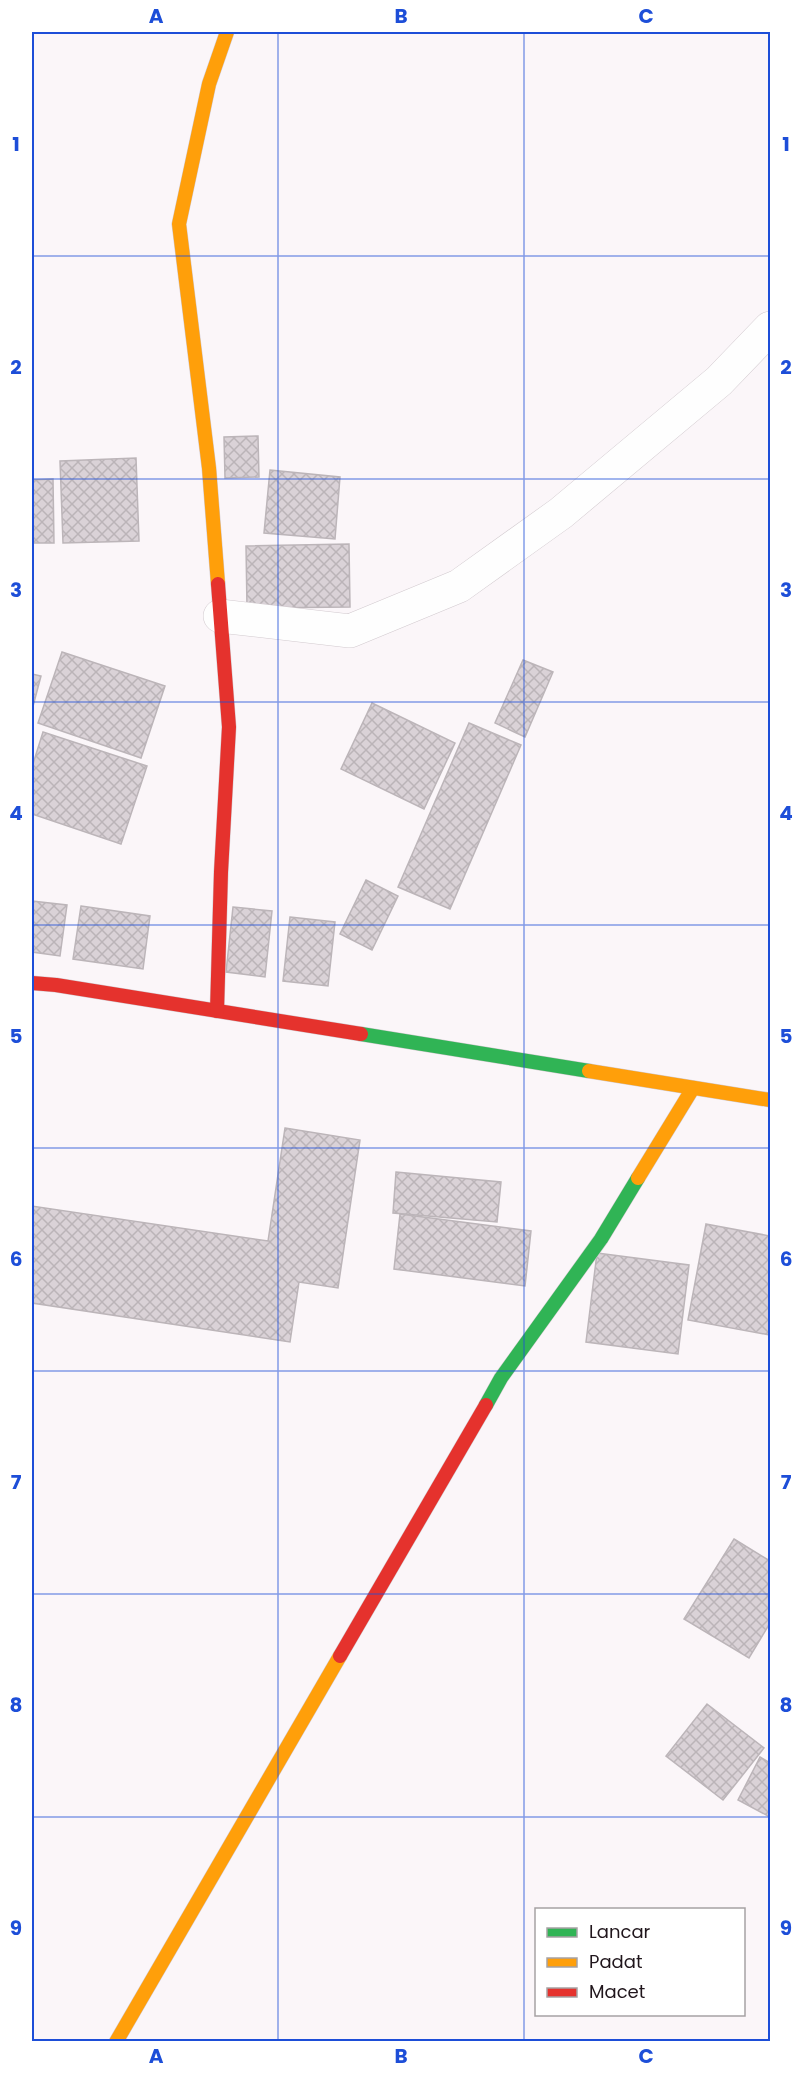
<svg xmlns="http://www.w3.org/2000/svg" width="802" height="2073" viewBox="0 0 802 2073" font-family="Poppins,sans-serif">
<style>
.building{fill:url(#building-cross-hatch);stroke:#bcb5b9;stroke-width:1.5}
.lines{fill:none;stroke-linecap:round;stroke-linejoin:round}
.street-casing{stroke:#d2cacf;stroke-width:34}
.fast-casing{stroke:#d2cacf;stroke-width:15}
.slow-casing{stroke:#d2cacf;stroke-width:15}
.jam-casing{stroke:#d2cacf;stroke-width:15}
.street{stroke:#fefefe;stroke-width:33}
.fast{stroke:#30b455;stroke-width:14}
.slow{stroke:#ff9f0a;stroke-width:14}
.jam{stroke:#e5322d;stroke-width:14}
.grid{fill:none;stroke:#1d4ed8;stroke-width:1.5;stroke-opacity:0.55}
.neatline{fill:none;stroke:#1d4ed8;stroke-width:2}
.grid-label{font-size:20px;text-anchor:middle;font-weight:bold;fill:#1d4ed8}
</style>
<defs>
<pattern id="building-cross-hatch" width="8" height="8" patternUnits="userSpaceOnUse" patternTransform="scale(1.5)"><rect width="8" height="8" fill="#dad2d7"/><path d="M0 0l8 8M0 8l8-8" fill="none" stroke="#bbb4b8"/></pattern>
</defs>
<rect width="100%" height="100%" fill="#fbf6f9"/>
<g class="building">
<polygon points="258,436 259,477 225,478 224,437"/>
<polygon points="136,458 139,541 63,543 60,461"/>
<polygon points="270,470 340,477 335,539 264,533"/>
<polygon points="53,479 54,543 32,543 32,480"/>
<polygon points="349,544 350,607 247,608 246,546"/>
<polygon points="62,652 165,686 141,758 38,723"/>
<polygon points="523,660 553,672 525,737 495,723"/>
<polygon points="32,674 41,676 32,710"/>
<polygon points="372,703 455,743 424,809 341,769"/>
<polygon points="469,723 521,745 450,909 398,887"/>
<polygon points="43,732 147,766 121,844 32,814 32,767"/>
<polygon points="366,880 398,896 372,950 340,934"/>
<polygon points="32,901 67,905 60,956 32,952"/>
<polygon points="81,906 150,916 143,969 73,959"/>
<polygon points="233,907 272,911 265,977 226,972"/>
<polygon points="290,917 335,922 328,986 283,981"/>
<polygon points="285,1128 360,1140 338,1288 299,1282 290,1342 32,1303 32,1206 268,1241"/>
<polygon points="396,1172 501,1182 497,1222 393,1213"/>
<polygon points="400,1214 531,1231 525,1286 394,1269"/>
<polygon points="706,1224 770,1236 770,1335 688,1320"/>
<polygon points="597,1253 689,1265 678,1354 586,1342"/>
<polygon points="734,1539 770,1561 770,1623 749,1658 684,1619"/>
<polygon points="707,1704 764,1748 723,1800 666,1756"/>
<polygon points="760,1757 770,1763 770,1817 738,1800"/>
</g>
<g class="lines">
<defs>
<polyline id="street" points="220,616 350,631 459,586 561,513 719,381 770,328"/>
<g id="fast">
<polyline points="361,1034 589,1071"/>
<polyline points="486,1405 501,1378 601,1239 638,1178"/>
</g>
<g id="slow">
<polyline points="218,584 209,468 179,224 209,84 227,32"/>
<polyline points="589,1071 770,1100"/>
<polyline points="638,1178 693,1088"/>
<polyline points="116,2042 340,1656"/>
</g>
<g id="jam">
<polyline points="32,983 56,985 361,1034"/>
<polyline points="217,1011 221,872 229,727 218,584"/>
<polyline points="340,1656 486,1405"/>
</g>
</defs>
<use href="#street" class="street-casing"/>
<use href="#fast" class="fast-casing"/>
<use href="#slow" class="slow-casing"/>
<use href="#jam" class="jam-casing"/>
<use href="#street" class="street"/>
<use href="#fast" class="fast"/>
<use href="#slow" class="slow"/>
<use href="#jam" class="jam"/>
</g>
<path class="grid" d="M 278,32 L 278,2042M 524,32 L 524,2042M 32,256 L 770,256M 32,479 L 770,479M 32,702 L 770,702M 32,925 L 770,925M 32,1148 L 770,1148M 32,1371 L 770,1371M 32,1594 L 770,1594M 32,1817 L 770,1817"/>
<rect width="802" height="2073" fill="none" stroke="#ffffff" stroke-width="66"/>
<rect x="535" y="1908" width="210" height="108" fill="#ffffff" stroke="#a6a2a4" stroke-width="1.5"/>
<rect x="547" y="1928" width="30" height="9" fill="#30b455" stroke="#a6a2a4" stroke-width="1.5"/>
<text x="589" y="1938" font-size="18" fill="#20161c">Lancar</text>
<rect x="547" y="1958" width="30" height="9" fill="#ff9f0a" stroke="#a6a2a4" stroke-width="1.5"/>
<text x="589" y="1968" font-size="18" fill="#20161c">Padat</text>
<rect x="547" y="1988" width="30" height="9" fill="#e5322d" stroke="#a6a2a4" stroke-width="1.5"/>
<text x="589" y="1998" font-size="18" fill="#20161c">Macet</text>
<rect x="33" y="33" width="736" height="2007" class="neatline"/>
<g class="grid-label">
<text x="156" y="23">A</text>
<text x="401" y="23">B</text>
<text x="646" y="23">C</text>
<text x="16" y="151">1</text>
<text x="786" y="151">1</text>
<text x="16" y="374">2</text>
<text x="786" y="374">2</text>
<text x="16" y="597">3</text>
<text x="786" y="597">3</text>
<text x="16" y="820">4</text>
<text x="786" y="820">4</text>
<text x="16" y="1043">5</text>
<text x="786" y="1043">5</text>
<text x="16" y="1266">6</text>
<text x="786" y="1266">6</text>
<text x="16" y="1489">7</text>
<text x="786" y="1489">7</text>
<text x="16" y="1712">8</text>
<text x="786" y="1712">8</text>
<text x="16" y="1935">9</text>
<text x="786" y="1935">9</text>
<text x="156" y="2063">A</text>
<text x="401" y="2063">B</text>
<text x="646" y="2063">C</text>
</g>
</svg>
